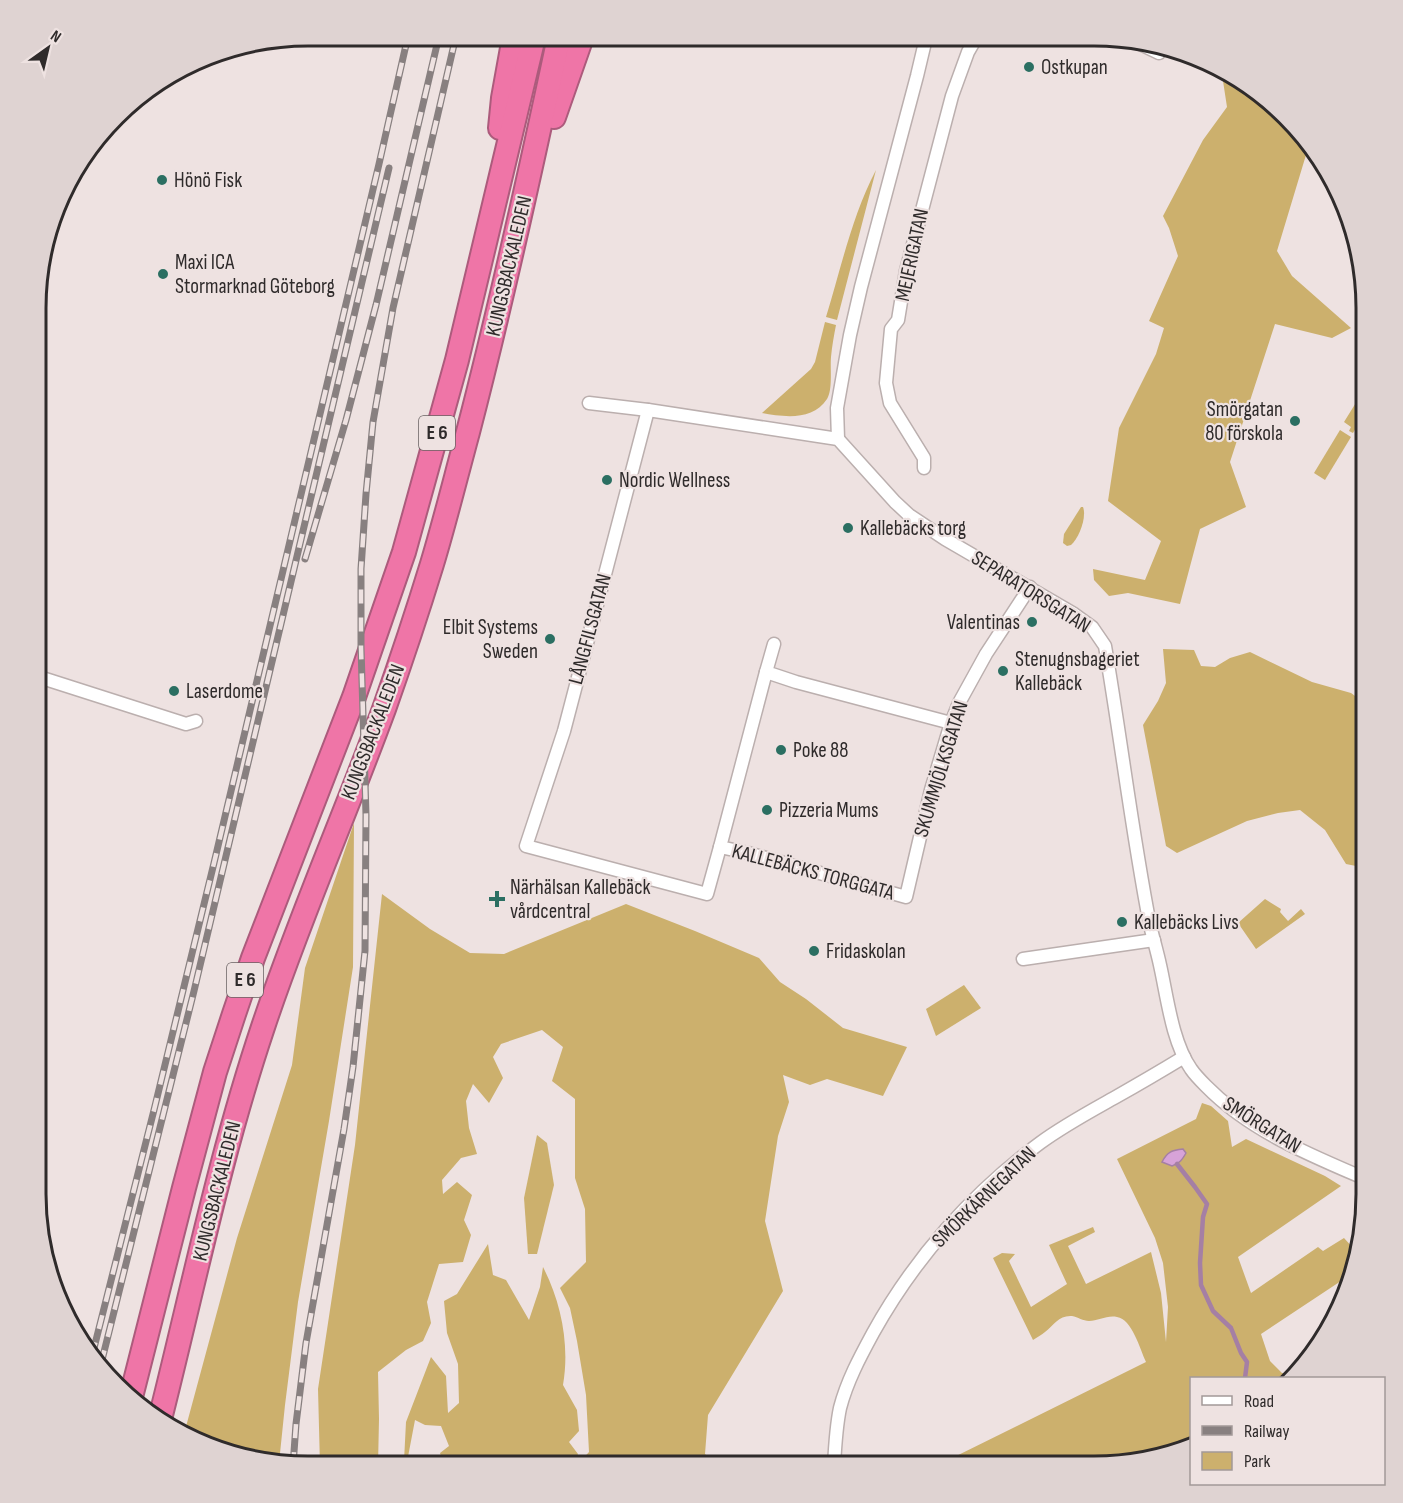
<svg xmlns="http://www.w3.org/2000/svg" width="1403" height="1503" viewBox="0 0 1403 1503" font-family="'Sofia Sans Condensed',sans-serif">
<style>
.green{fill:#ccb06d}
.water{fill:#d7a3d8;stroke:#a57fa4;stroke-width:1.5}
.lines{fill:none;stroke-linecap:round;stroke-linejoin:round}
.stream{stroke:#a57fa4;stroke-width:4.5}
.minor-casing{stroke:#bbafae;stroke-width:15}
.motorway-casing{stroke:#ac5b7c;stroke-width:26}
.minor{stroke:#fff;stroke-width:12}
.motorway{stroke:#ef75a7;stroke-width:22}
.rail-casing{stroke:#888080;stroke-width:7}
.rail{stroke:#eee2e1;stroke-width:4.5;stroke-dasharray:14;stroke-linecap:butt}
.poi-dot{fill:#2b6f62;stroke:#eee2e1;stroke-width:2}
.labels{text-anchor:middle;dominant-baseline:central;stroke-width:4.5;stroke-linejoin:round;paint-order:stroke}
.shield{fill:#eee2e1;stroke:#686262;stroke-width:1.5}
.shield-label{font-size:20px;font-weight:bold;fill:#2f2b2b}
.poi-label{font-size:21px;fill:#2f2b2b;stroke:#eee2e1;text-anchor:start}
.street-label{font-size:21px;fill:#2f2b2b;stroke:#eee2e1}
.rim{fill:none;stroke:#2f2b2b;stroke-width:3}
</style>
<rect width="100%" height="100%" fill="#eee2e1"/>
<g class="green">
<polygon points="1230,72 1309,145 1277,251 1292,276 1351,328 1332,338 1275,324 1230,462 1246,507 1200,529 1180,604 1128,593 1109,596 1094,580 1093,569 1145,580 1161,541 1108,501 1119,428 1156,354 1164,328 1149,321 1178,256 1169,228 1163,216 1203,140 1227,107 1223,81"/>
<path d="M 876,170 L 837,320 L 826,317 C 841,268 852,216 876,170 Z"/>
<path d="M 825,322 L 836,325 C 834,335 832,346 831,357 C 830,368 833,390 827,399 C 813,421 784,417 762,413 L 811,369 L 815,362 Z"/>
<polygon points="1362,396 1366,396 1366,411 1353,433 1349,431 1351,427 1344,422 1357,401"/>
<polygon points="1340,430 1351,437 1325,480 1314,473"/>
<path d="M 1081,507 L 1083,507 C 1087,517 1079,538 1071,545 L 1067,546 L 1063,543 L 1064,534 Z"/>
<polygon points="1163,649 1194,650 1201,666 1215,667 1230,658 1250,652 1312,682 1351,693 1366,704 1366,868 1346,864 1325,830 1300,810 1278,813 1247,821 1177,853 1166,846 1143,725 1158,701 1166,683"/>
<polygon points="354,823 353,967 329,1121 298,1302 285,1405 279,1463 184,1434 237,1238 292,1065 305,968"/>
<polygon points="382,894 430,929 470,953 504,954 626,904 695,931 759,958 780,982 806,999 843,1028 907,1047 883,1096 827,1079 810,1085 783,1075 789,1102 778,1136 765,1221 783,1291 708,1415 705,1454 718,1466 576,1466 589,1452 586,1395 577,1341 570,1308 560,1288 586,1262 585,1209 575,1178 575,1099 552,1081 563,1047 542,1030 501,1044 493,1057 503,1078 489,1103 473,1084 466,1101 469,1128 477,1154 461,1158 442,1180 443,1194 457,1182 472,1195 464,1220 471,1235 463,1262 439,1264 427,1302 431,1323 423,1341 406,1350 378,1372 379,1419 378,1466 320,1466 318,1389 355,1145"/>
<polygon points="1265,899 1281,909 1280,912 1288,921 1301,909 1305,914 1256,949 1238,923"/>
<polygon points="964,985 981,1008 936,1036 926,1009"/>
<path d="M 1202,1103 L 1211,1106 L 1228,1121 L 1232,1147 L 1246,1139 L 1325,1176 L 1341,1186 L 1238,1257 L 1251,1293 L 1318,1247 L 1323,1251 L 1344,1238 L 1355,1250 L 1347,1277 L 1261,1334 L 1270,1361 L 1282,1373 L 1290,1374 L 1286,1378 L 1192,1378 L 1191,1448 L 1182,1453 L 1112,1466 L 936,1466 L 1146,1362 C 1140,1349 1132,1319 1117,1317 C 1107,1315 1098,1321 1089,1321 C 1083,1321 1078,1317 1072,1316 C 1059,1315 1054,1325 1045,1332 C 1042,1335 1037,1337 1033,1340 L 993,1258 L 1002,1253 L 1015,1254 L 1009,1261 L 1031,1307 L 1067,1284 L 1049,1245 L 1093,1227 L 1095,1232 L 1068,1246 L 1086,1284 L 1151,1252 L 1161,1293 L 1166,1342 L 1168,1307 L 1163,1263 L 1155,1238 L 1117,1159 L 1196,1119 Z"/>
<polygon points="537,1135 547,1143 554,1185 537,1254 528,1254 524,1198"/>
<path d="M 488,1244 L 493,1275 L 506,1280 L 529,1320 L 540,1287 L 543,1267 C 561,1302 570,1345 563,1385 L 577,1410 L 579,1431 L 569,1442 L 578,1454 L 575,1462 L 568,1466 L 444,1466 L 440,1453 L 449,1446 L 441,1426 L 425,1425 L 415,1420 L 407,1462 L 404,1461 L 406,1422 L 431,1357 L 446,1376 L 448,1413 L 459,1403 L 458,1364 L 447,1333 L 444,1301 L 457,1294 Z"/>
</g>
<path class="water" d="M 1183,1149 L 1186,1153 C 1182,1160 1180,1163 1172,1166 L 1162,1162 C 1167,1152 1172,1150 1183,1149 Z"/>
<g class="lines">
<polyline class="stream" points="1177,1164 1195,1187 1207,1204 1203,1217 1200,1263 1201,1285 1213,1311 1231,1328 1241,1353 1247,1362 1245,1378"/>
<defs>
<g id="minor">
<polyline points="1128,38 1159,53"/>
<path d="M 589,403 L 648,410 L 838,439 L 895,502 L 909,515 L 945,539 L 1074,614 L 1092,627 L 1105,646 C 1121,739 1132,833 1150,925 C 1153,938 1157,951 1160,965 C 1167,996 1172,1042 1191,1069 C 1195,1075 1201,1081 1206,1086 C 1250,1131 1310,1155 1366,1179"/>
<polyline points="648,410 564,731 526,846 707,894 720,847"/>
<polyline points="838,439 837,408 850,335 861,287 917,76 926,38"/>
<polyline points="924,468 924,458 890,403 886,383 891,329 898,320 906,271 952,96 968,52 976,38"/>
<polyline points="774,644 766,672 796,682 951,723"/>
<polyline points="766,672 720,847 748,853 906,897 931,790 951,723 959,703 986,654 1030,587"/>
<polyline points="39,677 186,724 196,721"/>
<polyline points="1023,959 1154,940"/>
<path d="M 834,1466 C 835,1447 836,1427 840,1408 C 847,1381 860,1357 873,1333 C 914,1259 972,1193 1040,1143 C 1063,1126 1089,1112 1114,1098 C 1137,1085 1161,1071 1184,1057"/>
</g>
<g id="motorway">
<polyline points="554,117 582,37"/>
<polyline points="500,128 503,98 514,37"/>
<polyline points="132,1393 184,1188 215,1072 234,1014 253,958 354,697 404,552 457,360 534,37"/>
<path d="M 160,1419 C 193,1288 220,1155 263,1027 C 299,919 345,815 384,709 C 401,661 417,613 432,564 C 445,521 456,476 468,432 C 502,301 531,169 559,37"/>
</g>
</defs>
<use href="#minor" class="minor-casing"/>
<use href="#motorway" class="motorway-casing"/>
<use href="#minor" class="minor"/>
<use href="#motorway" class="motorway"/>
<defs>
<g id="rail">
<polyline points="305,559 346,420 376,305 439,36"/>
<polyline points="92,1356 154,1110 214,863 379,164 408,36"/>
<polyline points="101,1364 194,991 389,168"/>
<polyline points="293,1466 296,1424 306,1343 344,1129 353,1067 365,951 366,815 361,647 361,569 366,494 373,422 393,308 456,36"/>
</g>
</defs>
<use href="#rail" class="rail-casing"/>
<use href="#rail" class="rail"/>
</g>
<g class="poi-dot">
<circle cx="1029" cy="67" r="6"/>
<circle cx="162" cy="180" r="6"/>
<circle cx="163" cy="274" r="6"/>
<circle cx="1295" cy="421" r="6"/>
<circle cx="607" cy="480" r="6"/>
<circle cx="848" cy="528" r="6"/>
<circle cx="1032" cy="622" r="6"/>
<circle cx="550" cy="639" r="6"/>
<circle cx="1003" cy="671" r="6"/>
<circle cx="174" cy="691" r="6"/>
<circle cx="781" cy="750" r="6"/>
<circle cx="767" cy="810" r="6"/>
<path d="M494 890h6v6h6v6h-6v6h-6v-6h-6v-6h6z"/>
<circle cx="1122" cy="922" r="6"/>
<circle cx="814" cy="951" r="6"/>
</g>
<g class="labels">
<g class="shield">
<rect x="419" y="416" width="36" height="34" rx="4.5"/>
<rect x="227" y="963" width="36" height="34" rx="4.5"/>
</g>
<g class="shield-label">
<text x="437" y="433">E 6</text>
<text x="245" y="980">E 6</text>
</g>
<g class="poi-label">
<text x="1041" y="67">Ostkupan</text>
<text x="174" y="180">Hönö Fisk</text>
<text x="175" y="262">Maxi ICA<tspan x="175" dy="24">Stormarknad Göteborg</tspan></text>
<text x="1283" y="409" text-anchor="end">Smörgatan<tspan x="1283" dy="24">80 förskola</tspan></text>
<text x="619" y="480">Nordic Wellness</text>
<text x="860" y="528">Kallebäcks torg</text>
<text x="1020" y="622" text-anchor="end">Valentinas</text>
<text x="538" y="627" text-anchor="end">Elbit Systems<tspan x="538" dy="24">Sweden</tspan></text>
<text x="1015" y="659">Stenugnsbageriet<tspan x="1015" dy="24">Kallebäck</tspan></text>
<text x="186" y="691">Laserdome</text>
<text x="793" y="750">Poke 88</text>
<text x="779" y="810">Pizzeria Mums</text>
<text x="510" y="887">Närhälsan Kallebäck<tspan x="510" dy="24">vårdcentral</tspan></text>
<text x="1134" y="922">Kallebäcks Livs</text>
<text x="826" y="951">Fridaskolan</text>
</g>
<g class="street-label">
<text transform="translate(912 255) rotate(-78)">MEJERIGATAN</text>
<text transform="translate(509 266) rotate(-77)">KUNGSBACKALEDEN</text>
<text transform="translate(1031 592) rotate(32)">SEPARATORSGATAN</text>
<text transform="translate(590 629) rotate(-75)">LÅNGFILSGATAN</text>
<text transform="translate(373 732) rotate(-69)">KUNGSBACKALEDEN</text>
<text transform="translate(941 769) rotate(-73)">SKUMMJÖLKSGATAN</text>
<text transform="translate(813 872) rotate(15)">KALLEBÄCKS TORGGATA</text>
<text transform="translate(1262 1125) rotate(32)">SMÖRGATAN</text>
<text transform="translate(217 1191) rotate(-76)">KUNGSBACKALEDEN</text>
<text transform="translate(984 1197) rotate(-44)">SMÖRKÄRNEGATAN</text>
</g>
</g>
<path d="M0 0H1403V1503H0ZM308 46H1094A262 262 0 0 1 1356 308V1194A262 262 0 0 1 1094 1456H308A262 262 0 0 1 46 1194V308A262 262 0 0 1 308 46Z" fill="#dfd3d2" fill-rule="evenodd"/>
<path class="rim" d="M308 46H1094A262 262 0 0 1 1356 308V1194A262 262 0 0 1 1094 1456H308A262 262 0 0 1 46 1194V308A262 262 0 0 1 308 46Z"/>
<rect x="1190" y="1377" width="195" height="108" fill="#eee2e1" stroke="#a29998" stroke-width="1.5"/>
<rect x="1202" y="1396" width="30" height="9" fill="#ffffff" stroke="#a29998" stroke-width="1.5"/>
<text x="1244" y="1407" font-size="18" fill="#2f2b2b">Road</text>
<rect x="1202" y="1426" width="30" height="9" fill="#888080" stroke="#a29998" stroke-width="1.5"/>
<text x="1244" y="1437" font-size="18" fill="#2f2b2b">Railway</text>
<rect x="1202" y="1452" width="30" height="18" fill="#ccb06d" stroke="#a29998" stroke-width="1.5"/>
<text x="1244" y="1467" font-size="18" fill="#2f2b2b">Park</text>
<g transform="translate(48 48) rotate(34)" stroke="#eee2e1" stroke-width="4.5" paint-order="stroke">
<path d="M0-4.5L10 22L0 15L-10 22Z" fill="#2f2b2b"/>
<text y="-9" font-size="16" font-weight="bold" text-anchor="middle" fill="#2f2b2b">N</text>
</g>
</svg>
